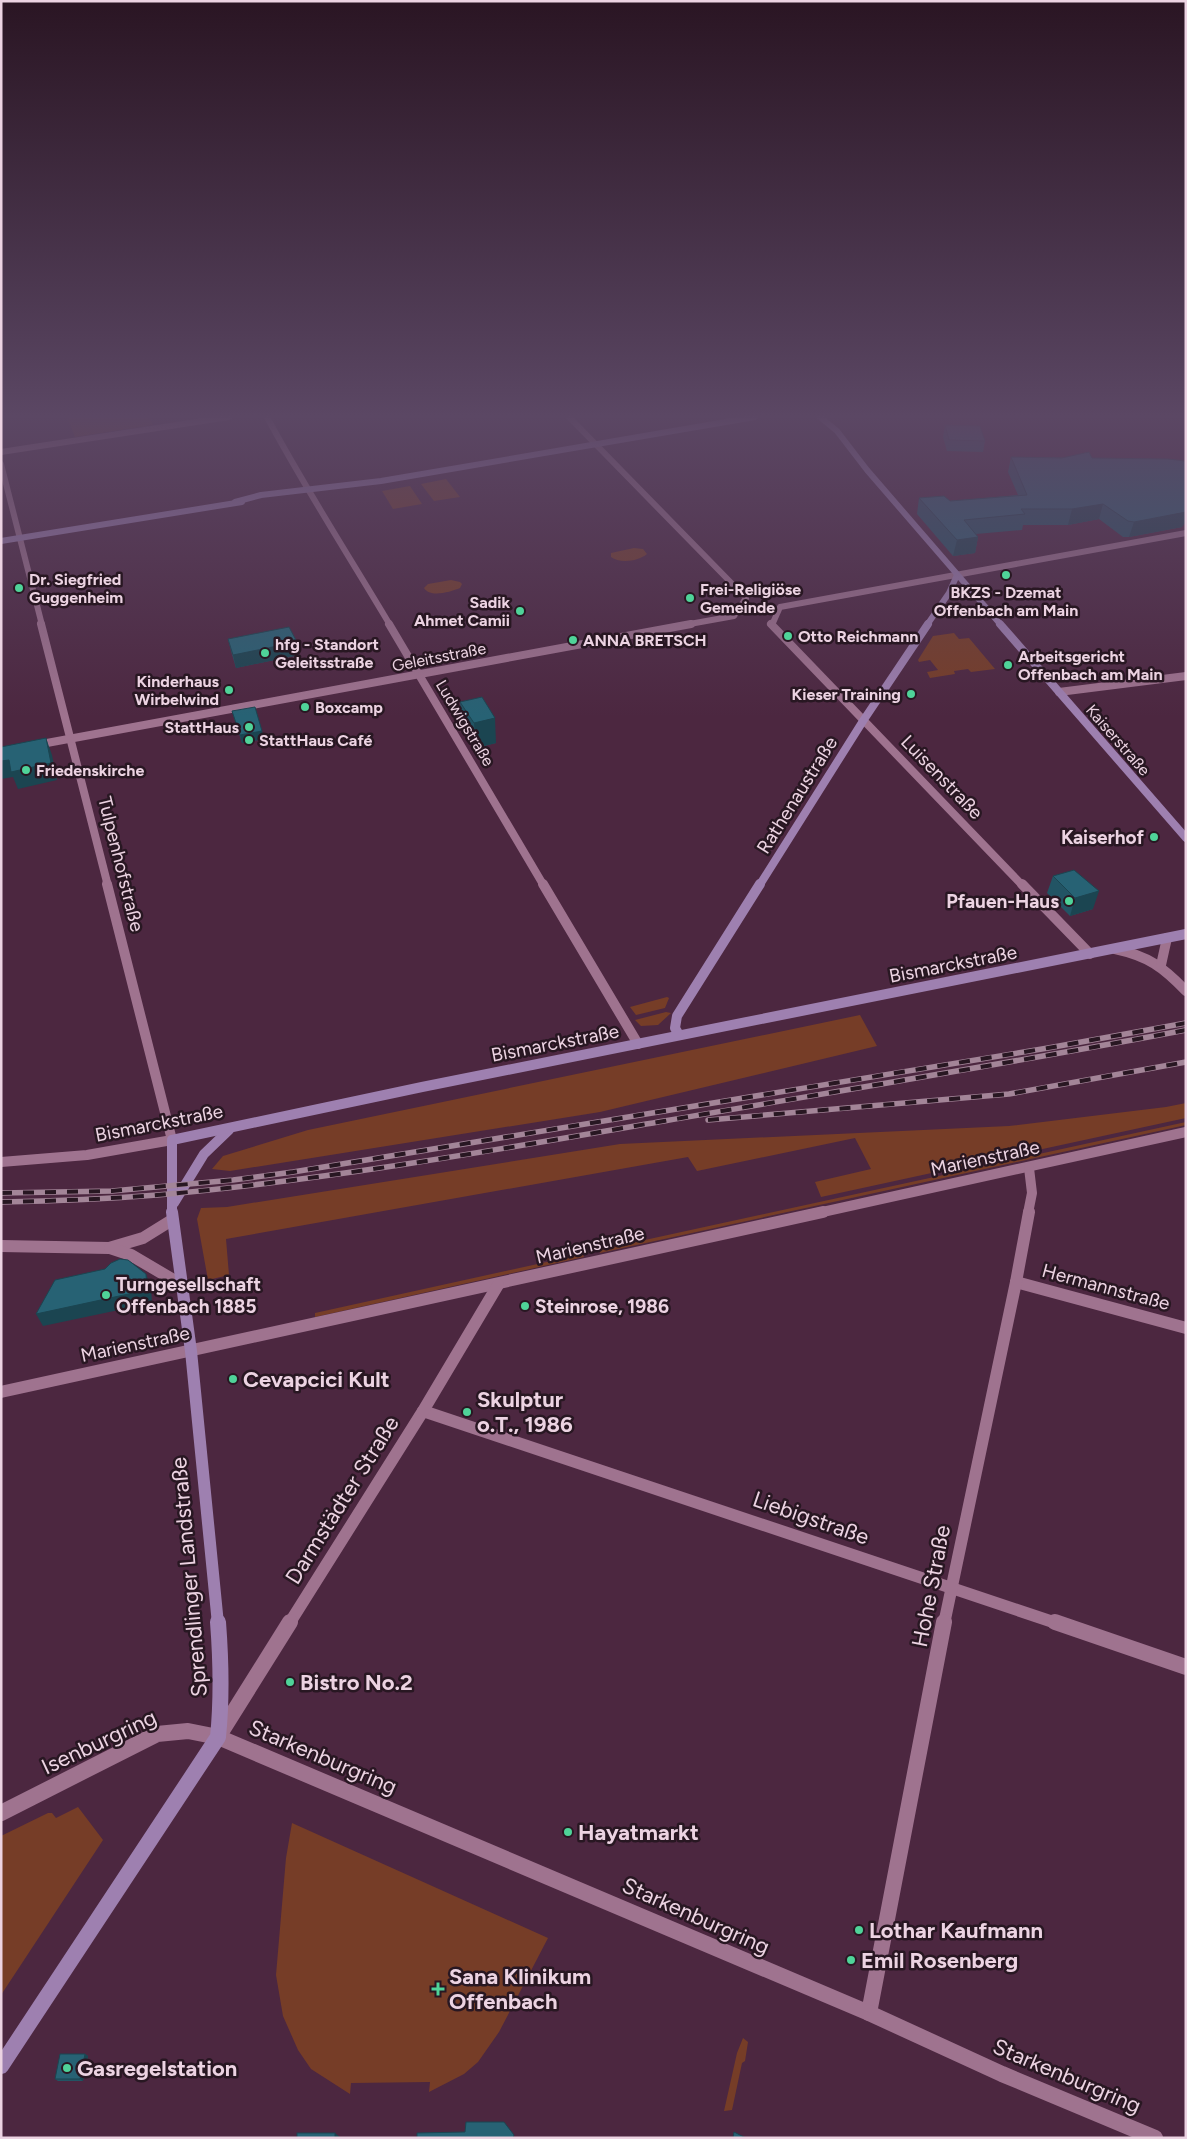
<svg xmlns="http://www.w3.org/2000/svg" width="1187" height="2139" viewBox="0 0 1187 2139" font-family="Figtree,sans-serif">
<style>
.green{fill:#763d27}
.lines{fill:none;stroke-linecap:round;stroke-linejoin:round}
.minor-far4{stroke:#9f738f;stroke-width:6}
.minor-far3{stroke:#9f738f;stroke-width:8}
.minor-far2{stroke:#9f738f;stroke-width:10}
.minor-far1{stroke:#9f738f;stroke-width:12}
.minor{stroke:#9f738f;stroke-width:16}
.tertiary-far1{stroke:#9f738f;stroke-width:10}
.tertiary{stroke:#9f738f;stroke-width:16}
.secondary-far4{stroke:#9e80b0;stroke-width:6}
.secondary-far3{stroke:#9e80b0;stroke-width:8}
.secondary-far2{stroke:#9e80b0;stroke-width:10}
.secondary-far1{stroke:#9e80b0;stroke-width:12}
.secondary{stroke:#9e80b0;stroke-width:16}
.rail-casing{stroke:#a38598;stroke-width:5.5}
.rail{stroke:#281722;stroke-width:4;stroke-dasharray:11;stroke-linecap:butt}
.wall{fill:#225464}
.shaded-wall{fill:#1b4551}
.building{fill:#276274;stroke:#1b4551}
.poi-dot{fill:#4fd399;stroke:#281722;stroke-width:2}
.labels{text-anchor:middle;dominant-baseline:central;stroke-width:5;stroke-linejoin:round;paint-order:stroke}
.far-poi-label{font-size:16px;font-weight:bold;fill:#ecd3e2;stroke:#281722;text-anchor:start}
.far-street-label{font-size:16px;fill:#ecd3e2;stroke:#281722}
.street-label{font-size:19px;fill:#ecd3e2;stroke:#281722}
.poi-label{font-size:19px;font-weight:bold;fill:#ecd3e2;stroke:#281722;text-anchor:end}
.near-poi-label{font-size:22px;font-weight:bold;fill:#ecd3e2;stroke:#281722;text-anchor:start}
.near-street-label{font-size:22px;fill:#ecd3e2;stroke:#281722}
</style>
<rect width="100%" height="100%" fill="#4c2740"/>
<g class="green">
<polygon points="67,417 149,417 153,425 75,437"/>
<polygon points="446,479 460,497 434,501 421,484"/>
<polygon points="410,486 422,504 393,509 382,491"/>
<path d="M 634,548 L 643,549 L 647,554 C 639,561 620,564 611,557 L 611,553 Z"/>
<path d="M 451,580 L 460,582 L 462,584 L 460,588 C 450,592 430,598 424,588 L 428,584 Z"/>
<polygon points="954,633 959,639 969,638 995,669 971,672 968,669 954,671 955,674 930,678 927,672 938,670 930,660 919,662 918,660 933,636"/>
<polygon points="667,997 669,998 665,1008 636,1015 630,1007"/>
<polygon points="666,1012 671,1013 658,1025 641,1026 635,1020"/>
<polygon points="860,1015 877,1046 600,1112 230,1171 212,1169 223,1156 308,1130"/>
<polygon points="1186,1103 1186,1118 821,1197 815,1182 871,1169 855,1138 697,1171 688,1157 226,1239 229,1275 208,1280 197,1219 201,1208 227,1207 620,1144 1009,1126 1166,1107"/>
<polygon points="1186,1122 1186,1125 600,1253 599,1250"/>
<polygon points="583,1254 584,1257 315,1317 315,1313"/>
<polygon points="78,1807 103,1840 1,1995 1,1836 48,1813 52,1813 56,1818"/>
<polygon points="292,1823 548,1938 499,2032 478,2062 464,2074 429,2092 430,2082 351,2083 350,2094 311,2069 298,2050 283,2016 276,1975 286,1858"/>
<polygon points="743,2038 748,2042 745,2061 742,2063 732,2110 724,2111 737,2053"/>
</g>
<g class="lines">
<g class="minor-far4">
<path d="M 267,417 C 305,488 349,556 390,625"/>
<polyline points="569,417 746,598 734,616 684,625"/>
<polyline points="1,452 229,417"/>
<polyline points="1,464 42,625"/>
<polyline points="772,625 780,607 1186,533"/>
</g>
<g class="minor-far3">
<polyline points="41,624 108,886"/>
<polyline points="389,624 544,886"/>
<polyline points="771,624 1023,886"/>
<polyline points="1059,692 1186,676"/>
<polyline points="36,745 691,624"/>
</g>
<g class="minor-far2">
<polyline points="107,884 172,1140"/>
<polyline points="543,884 638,1044"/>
<polyline points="1022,884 1090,954"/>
<path d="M 1115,949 C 1148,956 1163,967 1186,991"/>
<polyline points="1161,965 1167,938"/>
<polyline points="818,1213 1186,1132"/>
<polyline points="1028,1213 1032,1193 1029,1168"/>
</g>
<g class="minor-far1">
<polyline points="1,1246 109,1248 143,1238 172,1220"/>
<polyline points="110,1248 131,1255 182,1285"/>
<polyline points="1016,1282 1186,1328"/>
<polyline points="1,1392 823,1212"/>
<polyline points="423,1411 1059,1624"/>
<polyline points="289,1624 423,1411 498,1285"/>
<polyline points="944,1624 1016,1282 1029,1212"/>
</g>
<g class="minor">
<polyline points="1055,1622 1186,1667"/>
<polyline points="1,1813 157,1734 188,1731 218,1737 290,1622"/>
<polyline points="869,2013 944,1622"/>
</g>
<polyline class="tertiary-far1" points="1,1162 87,1155 172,1140"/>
<polyline class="tertiary" points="218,1737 869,2013 1002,2074 1155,2138"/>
<g class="secondary-far4">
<polyline points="820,417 837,431 867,470 1001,625"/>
<polyline points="235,502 261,495 381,481 755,417"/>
<polyline points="1,541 242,502"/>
<polyline points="927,625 949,593 957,575"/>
</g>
<g class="secondary-far3">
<polyline points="1000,624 1186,838"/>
<polyline points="759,886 863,721 928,624"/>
</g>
<g class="secondary-far2">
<polyline points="679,1035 675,1028 677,1016 760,884"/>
<polyline points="174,1203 204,1154 229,1130"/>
<polyline points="172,1213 172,1140 422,1087 1186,934"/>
</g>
<polyline class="secondary-far1" points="172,1212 191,1351 218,1624"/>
<path class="secondary" d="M 1,2066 L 218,1737 C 222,1698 221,1661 218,1622"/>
<defs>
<g id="rail">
<polyline points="708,1120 1009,1094 1186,1062"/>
<polyline points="1,1193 112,1191 233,1180 293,1172 1048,1048 1186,1023"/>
<path d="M 1,1202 C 53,1201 105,1199 157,1195 C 327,1180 496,1150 664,1121 C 838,1091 1012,1063 1186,1030"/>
</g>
</defs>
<use href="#rail" class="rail-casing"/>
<use href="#rail" class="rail"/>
</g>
<g class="wall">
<polygon points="945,425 985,441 983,452 947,451 943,437"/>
<polygon points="1011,457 1092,458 1182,527 1129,537 1123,537 1099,519 1068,525 1023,525 1022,530 976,534 978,537 975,553 953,556 917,514 919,498 950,501 1018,495 1008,472"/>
<polygon points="228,639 299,655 236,668 231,651"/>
<polygon points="460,702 496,743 476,748 462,726"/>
<polygon points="232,711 262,731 264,739 242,743"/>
<polygon points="1053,876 1093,909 1070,916 1047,893"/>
<polygon points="85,2054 88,2056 83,2081 58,2081 55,2079"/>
</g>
<g class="shaded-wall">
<polygon points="1103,504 1099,519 1068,525 1072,509"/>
<polygon points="1186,512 1186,522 1182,527 1129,537 1134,522"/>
<polygon points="978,537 975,553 953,556 957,540"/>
<polygon points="297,642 299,655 236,668 233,655"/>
<polygon points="495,718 496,743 476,748 474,723"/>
<polygon points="262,731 264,739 242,743 240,735"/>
<polygon points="46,738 52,755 57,780 18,789 13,777 1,779 1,761 9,760"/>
<polygon points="1099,891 1093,909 1070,916 1075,898"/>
<polygon points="146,1274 151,1287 152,1303 43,1326 36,1314"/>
<polygon points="85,2054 88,2056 83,2081 80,2079"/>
<polygon points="335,2133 341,2138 335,2138"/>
</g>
<g class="building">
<polygon points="945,425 980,426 985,441 949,440"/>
<polygon points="1089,452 1092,458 1168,459 1185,461 1186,462 1186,512 1134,522 1128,521 1103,504 1072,509 1021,509 1025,514 964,520 978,537 957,540 919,498 944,496 950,501 1027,495 1011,457 1062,458"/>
<polygon points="289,627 297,642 233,655 228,639"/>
<polygon points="482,697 495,718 474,723 460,702"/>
<polygon points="255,707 262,731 240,735 232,711"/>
<polygon points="46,738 51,763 11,772 9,760 1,761 1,747"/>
<polygon points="1074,870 1099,891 1075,898 1053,876"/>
<polygon points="120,1259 128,1260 146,1274 147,1290 36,1314 55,1280 105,1269 111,1263"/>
<polygon points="60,2054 85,2054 80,2079 55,2079"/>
<polygon points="466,2122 504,2122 514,2135 513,2138 417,2138 417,2133 465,2132"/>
<polygon points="734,2132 746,2138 733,2138"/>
<rect x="297" y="2133" width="38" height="5"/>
</g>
<linearGradient id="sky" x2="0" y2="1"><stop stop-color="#2a1523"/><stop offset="0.58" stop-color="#5b4764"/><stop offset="1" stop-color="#5b4764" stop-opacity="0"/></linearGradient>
<rect width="1187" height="717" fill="url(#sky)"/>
<g class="poi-dot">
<circle cx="1006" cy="575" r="5"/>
<circle cx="19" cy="588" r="5"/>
<circle cx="690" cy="598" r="5"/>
<circle cx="520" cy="611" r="5"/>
<circle cx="788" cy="636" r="5"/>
<circle cx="573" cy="640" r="5"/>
<circle cx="265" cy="653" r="5"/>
<circle cx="1008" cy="665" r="5"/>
<circle cx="229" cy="690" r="5"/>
<circle cx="911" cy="694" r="5"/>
<circle cx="305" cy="707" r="5"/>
<circle cx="249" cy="727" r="5"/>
<circle cx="249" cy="740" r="5"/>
<circle cx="26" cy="770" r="5"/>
<circle cx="1154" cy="837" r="5"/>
<circle cx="1069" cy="901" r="5"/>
<circle cx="106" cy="1295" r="5"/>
<circle cx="525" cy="1306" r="5"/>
<circle cx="233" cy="1379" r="5"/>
<circle cx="467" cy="1412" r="5"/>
<circle cx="290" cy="1682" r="5"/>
<circle cx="568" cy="1832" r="5"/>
<circle cx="859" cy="1930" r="5"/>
<circle cx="851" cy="1960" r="5"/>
<path d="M435.5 1981.5h5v5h5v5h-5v5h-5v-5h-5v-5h5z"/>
<circle cx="67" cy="2068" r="5"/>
</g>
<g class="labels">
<g class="far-poi-label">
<text x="29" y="579">Dr. Siegfried<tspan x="29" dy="18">Guggenheim</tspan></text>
<text x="700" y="589">Frei-Religiöse<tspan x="700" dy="18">Gemeinde</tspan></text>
<text x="1006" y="592" text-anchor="middle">BKZS - Dzemat<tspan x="1006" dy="18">Offenbach am Main</tspan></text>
<text x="510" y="602" text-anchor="end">Sadik<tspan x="510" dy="18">Ahmet Camii</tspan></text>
<text x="798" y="636">Otto Reichmann</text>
<text x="583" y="640">ANNA BRETSCH</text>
<text x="275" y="644">hfg - Standort<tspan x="275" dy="18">Geleitsstraße</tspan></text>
<text x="1018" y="656">Arbeitsgericht<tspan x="1018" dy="18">Offenbach am Main</tspan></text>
<text x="219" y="681" text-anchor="end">Kinderhaus<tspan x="219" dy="18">Wirbelwind</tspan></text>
<text x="901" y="694" text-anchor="end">Kieser Training</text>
<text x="315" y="707">Boxcamp</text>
<text x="239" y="727" text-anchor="end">StattHaus</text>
<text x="259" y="740">StattHaus Café</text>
<text x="36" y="770">Friedenskirche</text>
</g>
<g class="far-street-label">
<text transform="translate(439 657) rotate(-11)">Geleitsstraße</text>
<text transform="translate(465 723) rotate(59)">Ludwigstraße</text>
<text transform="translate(1118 740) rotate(49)">Kaiserstraße</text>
</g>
<g class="street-label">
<text transform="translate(942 777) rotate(46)">Luisenstraße</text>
<text transform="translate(797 795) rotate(-58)">Rathenaustraße</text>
<text transform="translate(121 864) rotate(76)">Tulpenhofstraße</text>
<text transform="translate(953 964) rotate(-11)">Bismarckstraße</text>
<text transform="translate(555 1043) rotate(-11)">Bismarckstraße</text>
<text transform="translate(159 1123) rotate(-11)">Bismarckstraße</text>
<text transform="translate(985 1158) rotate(-12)">Marienstraße</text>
<text transform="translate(590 1245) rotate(-13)">Marienstraße</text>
<text transform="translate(1106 1287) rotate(15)">Hermannstraße</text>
<text transform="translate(135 1344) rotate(-12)">Marienstraße</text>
</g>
<g class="poi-label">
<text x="1144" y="837">Kaiserhof</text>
<text x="1059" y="901">Pfauen-Haus</text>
<text x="116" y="1284" text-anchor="start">Turngesellschaft<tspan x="116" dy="22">Offenbach 1885</tspan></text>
<text x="535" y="1306" text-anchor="start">Steinrose, 1986</text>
</g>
<g class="near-poi-label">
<text x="243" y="1379">Cevapcici Kult</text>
<text x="477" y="1399">Skulptur<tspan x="477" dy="25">o.T., 1986</tspan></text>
<text x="300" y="1682">Bistro No.2</text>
<text x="578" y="1832">Hayatmarkt</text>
<text x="869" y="1930">Lothar Kaufmann</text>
<text x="861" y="1960">Emil Rosenberg</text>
<text x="449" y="1976">Sana Klinikum<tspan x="449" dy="25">Offenbach</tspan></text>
<text x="77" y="2068">Gasregelstation</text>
</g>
<g class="near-street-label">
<text transform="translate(342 1500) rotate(-58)">Darmstädter Straße</text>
<text transform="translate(811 1518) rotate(19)">Liebigstraße</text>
<text transform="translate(189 1577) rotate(-95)">Sprendlinger Landstraße</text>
<text transform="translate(931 1586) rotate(-79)">Hohe Straße</text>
<text transform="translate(99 1742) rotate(-25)">Isenburgring</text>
<text transform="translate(323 1757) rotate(23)">Starkenburgring</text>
<text transform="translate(696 1916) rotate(24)">Starkenburgring</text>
<text transform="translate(1067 2076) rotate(23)">Starkenburgring</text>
</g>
</g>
<rect width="1187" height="2139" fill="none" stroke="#ecd3e2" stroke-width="5"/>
</svg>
